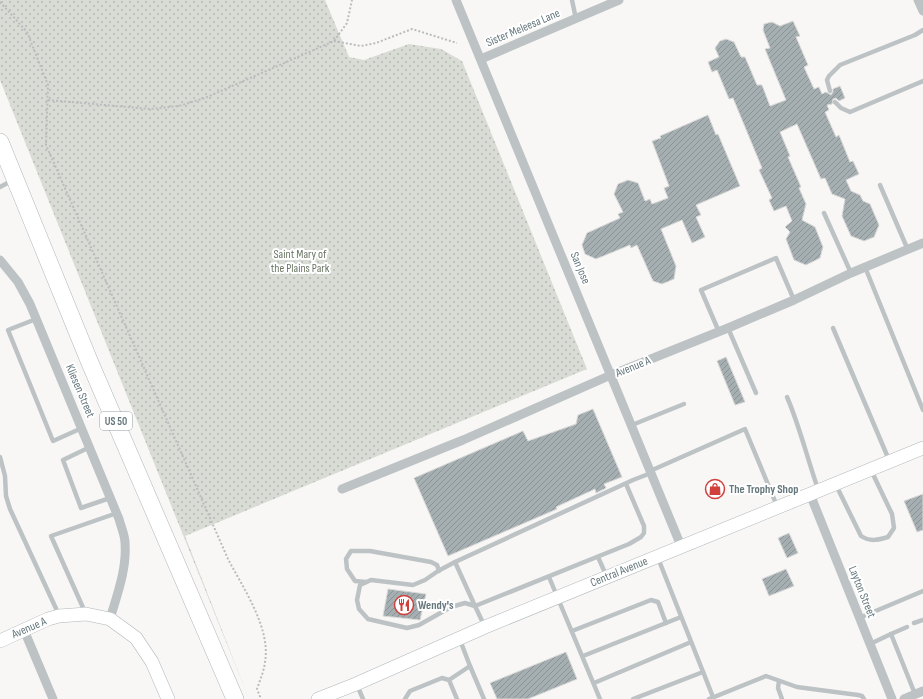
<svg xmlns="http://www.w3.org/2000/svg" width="923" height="699" viewBox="0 0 923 699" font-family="'Sofia Sans Condensed',sans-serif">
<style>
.park{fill:url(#park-dots)}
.building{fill:url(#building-hatch);stroke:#dad9d8}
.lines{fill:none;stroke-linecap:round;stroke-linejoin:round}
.secondary-casing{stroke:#b0b7ba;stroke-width:14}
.highway-casing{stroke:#b1b7b8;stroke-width:18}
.path{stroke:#b8bcbe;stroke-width:2;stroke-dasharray:2 2;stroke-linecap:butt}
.lane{stroke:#bdc3c5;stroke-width:4.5}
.street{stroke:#bdc3c5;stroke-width:9}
.secondary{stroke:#fff;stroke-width:13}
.highway{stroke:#fff;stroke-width:17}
.labels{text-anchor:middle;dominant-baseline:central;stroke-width:4;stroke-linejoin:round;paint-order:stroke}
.shield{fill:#fff;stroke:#94a0a4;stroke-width:1}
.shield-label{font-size:11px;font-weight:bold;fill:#66787d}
.street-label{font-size:12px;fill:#66787d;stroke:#fff}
.park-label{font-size:12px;fill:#6b7664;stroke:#fff}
.poi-label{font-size:12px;font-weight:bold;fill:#66787d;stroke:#fff;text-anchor:start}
</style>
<defs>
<pattern id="park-dots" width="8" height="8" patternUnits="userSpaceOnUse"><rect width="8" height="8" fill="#d9dcd5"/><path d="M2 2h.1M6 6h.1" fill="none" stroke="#b4b7b2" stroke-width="1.8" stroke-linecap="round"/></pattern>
<pattern id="building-hatch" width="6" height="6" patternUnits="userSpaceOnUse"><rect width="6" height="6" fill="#a5afb2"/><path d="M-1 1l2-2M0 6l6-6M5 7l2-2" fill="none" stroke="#8a9396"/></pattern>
</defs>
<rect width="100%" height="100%" fill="#f8f7f6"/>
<polygon class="park" points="0,0 325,0 349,57 364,60 409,44 441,49 462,61 587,369 185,536 249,699 0,80"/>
<g class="building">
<polygon points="793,21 800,36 796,37 808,65 804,67 814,89 819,87 822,94 826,92 831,95 833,92 833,89 840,86 845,98 839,101 836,98 833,99 832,104 827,105 829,110 825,112 836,137 839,135 850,162 853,161 859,174 846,180 851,191 860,195 863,201 870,204 879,225 874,237 864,241 851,236 842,216 845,199 832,194 825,178 821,179 797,124 780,132 790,156 788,157 801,187 799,188 806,204 802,220 815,227 823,247 820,258 806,265 794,260 786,239 790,232 785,227 792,221 786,206 774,211 769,200 772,198 759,170 762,168 733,98 729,99 717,70 712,72 708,62 719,57 715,48 720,41 726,39 734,42 741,57 745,57 757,85 762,85 770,106 786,100 765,49 770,48 763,30 764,24 772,22 780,26"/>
<polygon points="708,115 716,135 718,134 740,186 696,205 701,215 696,217 705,237 692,243 682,220 661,229 676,266 674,279 662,284 653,281 637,245 631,248 630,245 596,259 585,254 582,245 587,233 620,218 618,214 623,212 614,194 618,184 628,180 638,183 645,201 650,199 652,204 668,198 664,188 669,186 652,141 661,138 660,136"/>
<polygon points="726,357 745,402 735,405 717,361"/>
<polygon points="593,409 622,477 604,484 606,488 596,493 595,489 556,507 557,509 448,556 414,478 523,431 528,441 576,424 578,415"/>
<polygon points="923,494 923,530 917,532 904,501"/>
<polygon points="789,533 798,553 787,558 778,538"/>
<polygon points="786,569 794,586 769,596 762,579"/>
<polygon points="388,589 426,594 420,620 383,616"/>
<polygon points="566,652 577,679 528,699 497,699 490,683"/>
</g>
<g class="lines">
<defs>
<g id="secondary">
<polyline points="0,641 48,619 59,616 86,614 110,619 136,638 152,662 168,699"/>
<polyline points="318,699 356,684 485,627 923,448"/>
</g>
<polyline id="highway" points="0,142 90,363 235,699"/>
</defs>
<use href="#secondary" class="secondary-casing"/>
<use href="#highway" class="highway-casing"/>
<g class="path">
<path d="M 0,2 L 27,32 L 48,85 L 46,145 L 228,559 C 243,588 271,628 265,662 C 264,671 260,680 257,689 L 261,699"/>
<polyline points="334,41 361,46 376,43 412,29 457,43"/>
<polyline points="48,100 150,109 179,106 205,98 334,41 347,23 352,0"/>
</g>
<g class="lane">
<polyline points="572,0 576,19"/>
<polyline points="830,91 827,80 829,76 840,65 915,35 923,30"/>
<polyline points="835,102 841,108 850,112 923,81"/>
<polyline points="880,185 908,250"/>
<polyline points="0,187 13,180"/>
<polyline points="824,213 851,273"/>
<polyline points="865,267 923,410"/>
<polyline points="36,319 8,330 53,441 82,428"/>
<polyline points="728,328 756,393"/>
<polyline points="833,328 889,460"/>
<polyline points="719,332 701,290 776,258 794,300"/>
<path d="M 787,397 C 800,427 807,458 818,489"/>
<polyline points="632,425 684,404"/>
<polyline points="90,447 63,460 81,508 110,498"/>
<polyline points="0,457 5,476 6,496 10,509 59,615"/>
<polyline points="650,471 745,429 777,506"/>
<path d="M 836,485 L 861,536 C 870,542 878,540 888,537 L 894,528 L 892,514 L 871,470"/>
<polyline points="598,557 606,575"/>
<polyline points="658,558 713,697"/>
<polyline points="455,562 633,480 651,473"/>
<polyline points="549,577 600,699"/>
<polyline points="366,582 355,581 347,569 346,559 351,551 370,551 431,562 437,565 439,571"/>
<polyline points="85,612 51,536 117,513"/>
<polyline points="859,618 923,591"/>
<polyline points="914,623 923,620"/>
<polyline points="484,625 475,606 465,603 451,607 419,625 407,628 368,619 359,609 357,600 360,585 371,580 413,585 425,580 438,571 455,562 475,606 629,544 641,537 644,533 644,526 626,484"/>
<polyline points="572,631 651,600 658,602 666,623"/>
<polyline points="891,634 907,627"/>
<polyline points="870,644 891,634 915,694"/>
<polyline points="583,656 681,617"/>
<polyline points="470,666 484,699"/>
<polyline points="449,680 470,666 460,640"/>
<polyline points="779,681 778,688 782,699"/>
<polyline points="594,683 691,642"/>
<polyline points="357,685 363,699"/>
<polyline points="405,699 410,691 442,678 449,680 457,699"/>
<polyline points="633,699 703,672"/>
<polyline points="709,699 766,676 797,687 858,695 862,696 864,699"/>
</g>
<g class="street">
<polyline points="456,0 681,546"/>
<polyline points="918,0 923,11"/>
<polyline points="481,59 619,0"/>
<path d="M 0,260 L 18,282 L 30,304 L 119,519 C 121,527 125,535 125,543 C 127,569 117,595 110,619"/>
<polyline points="342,489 463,440 611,375 728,328 794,300 851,273 923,243"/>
<polyline points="810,494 892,699"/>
<polyline points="24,630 53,699"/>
<polyline points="904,699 923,691"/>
</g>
<use href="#secondary" class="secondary"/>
<use href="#highway" class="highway"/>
</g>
<defs>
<symbol id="shop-ring" viewBox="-11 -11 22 22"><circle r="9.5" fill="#fff" stroke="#d0403d" stroke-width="1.5"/><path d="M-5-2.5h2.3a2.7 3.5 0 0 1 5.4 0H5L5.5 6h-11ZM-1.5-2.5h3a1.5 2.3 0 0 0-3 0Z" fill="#d0403d"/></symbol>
<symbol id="restaurant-ring" viewBox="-11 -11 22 22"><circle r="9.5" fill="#fff" stroke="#d0403d" stroke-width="1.5"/><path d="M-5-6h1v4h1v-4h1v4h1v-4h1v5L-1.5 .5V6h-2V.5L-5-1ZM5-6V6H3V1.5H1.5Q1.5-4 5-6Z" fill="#d0403d"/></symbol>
</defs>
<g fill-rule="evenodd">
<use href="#shop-ring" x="704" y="478" width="22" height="22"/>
<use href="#restaurant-ring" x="393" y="594" width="22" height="22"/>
</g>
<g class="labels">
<rect class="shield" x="100" y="412" width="32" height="18" rx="3"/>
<g class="shield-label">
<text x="116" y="421">US 50</text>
</g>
<g class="street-label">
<text transform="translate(523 28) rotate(-23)">Sister Meleesa Lane</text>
<text transform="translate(580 268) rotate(67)">San Jose</text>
<text transform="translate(633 367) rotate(-22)">Avenue A</text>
<text transform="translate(80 391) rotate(67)">Kliesen Street</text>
<text transform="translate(619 572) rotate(-22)">Central Avenue</text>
<text transform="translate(862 592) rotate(68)">Layton Street</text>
<text transform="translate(29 628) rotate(-23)">Avenue A</text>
</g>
<g class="park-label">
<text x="300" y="254">Saint Mary of<tspan x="300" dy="14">the Plains Park</tspan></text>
</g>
<g class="poi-label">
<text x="729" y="489">The Trophy Shop</text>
<text x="418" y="605">Wendy's</text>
</g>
</g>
</svg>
